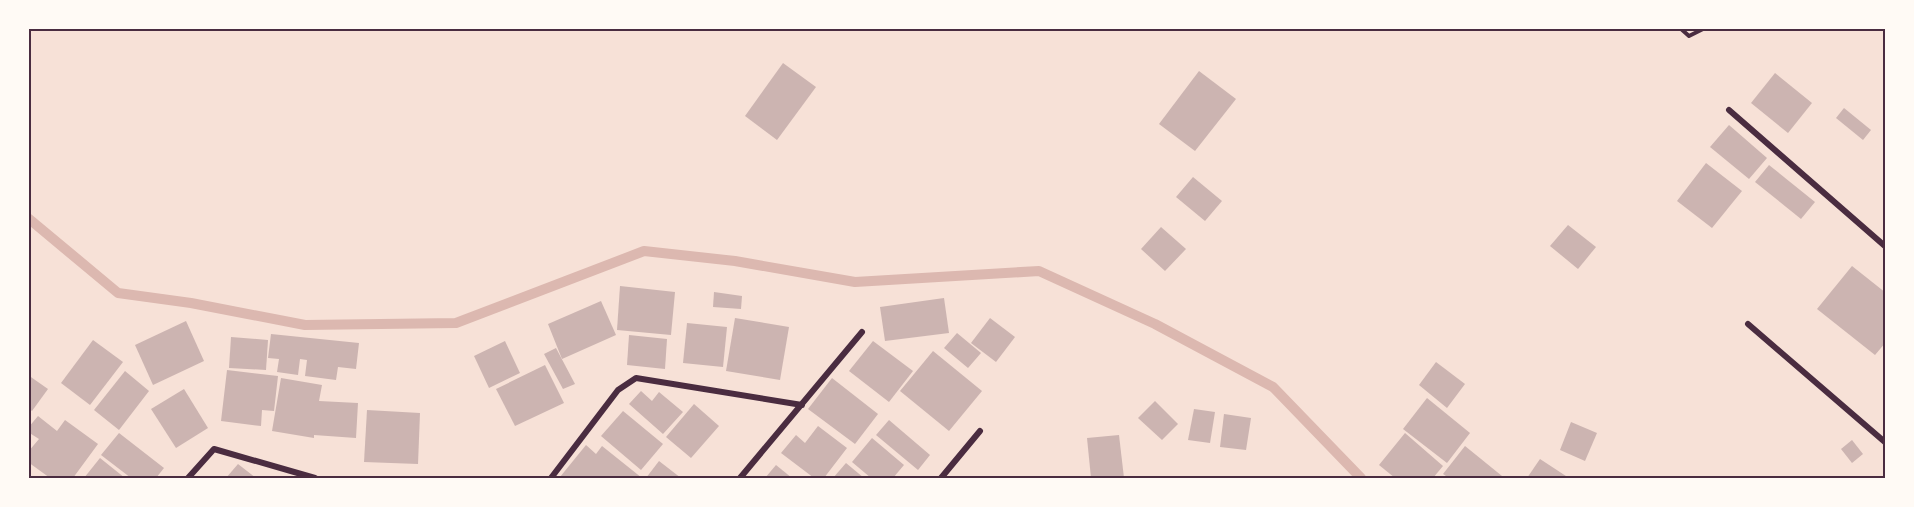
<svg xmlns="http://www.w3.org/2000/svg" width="1914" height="507" viewBox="0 0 1914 507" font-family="'IBM Plex Serif',serif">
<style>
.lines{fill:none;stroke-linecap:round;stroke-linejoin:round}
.stream{stroke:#dcb8b0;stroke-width:10}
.building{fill:#ccb4b1}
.path{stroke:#4a2c40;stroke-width:4}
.minor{stroke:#4a2c40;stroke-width:6}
.neatline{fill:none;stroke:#4a2c40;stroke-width:2}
</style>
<rect width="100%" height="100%" fill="#f7e1d7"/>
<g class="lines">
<polyline class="stream" points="28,218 118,293 191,303 305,325 456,323 644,251 735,261 855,282 1039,271 1155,324 1273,387 1361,478"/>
</g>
<g class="building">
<polygon points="783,63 816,87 777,140 745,116"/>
<polygon points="1199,71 1236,99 1195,151 1159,124"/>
<polygon points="1775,73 1812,103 1788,133 1751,103"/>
<polygon points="1844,108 1871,130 1863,140 1836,118"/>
<polygon points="1729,125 1767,158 1749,179 1710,147"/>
<polygon points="1706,163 1742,191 1712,228 1677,201"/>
<polygon points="1769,165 1815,202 1801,219 1755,182"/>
<polygon points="1193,177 1222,201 1205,221 1176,197"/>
<polygon points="1568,225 1596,247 1578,269 1550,246"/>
<polygon points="1161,227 1186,249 1165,271 1141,249"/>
<polygon points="1852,266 1886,293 1886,342 1875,355 1817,309"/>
<polygon points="620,286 675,292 671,335 617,330"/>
<polygon points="714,292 742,296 741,309 713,307"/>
<polygon points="944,298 949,333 885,341 880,307"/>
<polygon points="601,301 616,335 562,359 548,324"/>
<polygon points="735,318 789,327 780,380 726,371"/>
<polygon points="990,318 1015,337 996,362 971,343"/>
<polygon points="186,321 204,361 153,385 135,345"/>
<polygon points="687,323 727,327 723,367 683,363"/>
<polygon points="957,333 981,353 968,368 944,348"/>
<polygon points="271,334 359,343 356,369 338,367 336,380 305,376 307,360 300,359 298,375 277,372 279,359 268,358"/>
<polygon points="629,335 667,339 665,369 627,365"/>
<polygon points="231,337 268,340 266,370 229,368"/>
<polygon points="93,340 123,362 90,405 61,383"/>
<polygon points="505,341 520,373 489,388 474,356"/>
<polygon points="873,341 913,371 889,402 849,371"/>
<polygon points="556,348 575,384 563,389 544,354"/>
<polygon points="933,351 982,391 949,431 900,391"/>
<polygon points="1436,362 1465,384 1447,408 1419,385"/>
<polygon points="545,365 564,403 515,426 496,389"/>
<polygon points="227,370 278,376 274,411 262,410 261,426 221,421"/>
<polygon points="125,371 149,391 119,430 94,410"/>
<polygon points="28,375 48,389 32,411 28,408"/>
<polygon points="281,378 322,385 319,401 358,403 356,438 314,435 314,438 272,431"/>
<polygon points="832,378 878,414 855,444 808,409"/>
<polygon points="184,389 208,428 176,448 151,409"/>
<polygon points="641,391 652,401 659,392 683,412 663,434 629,404"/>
<polygon points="1427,398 1470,433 1447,463 1403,429"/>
<polygon points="1155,401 1178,424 1162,440 1138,418"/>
<polygon points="694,404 719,426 691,458 666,437"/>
<polygon points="1194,409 1215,412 1210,443 1188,440"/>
<polygon points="367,410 420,413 418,464 364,462"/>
<polygon points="623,411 663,444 641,470 601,436"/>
<polygon points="1224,414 1251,418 1246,450 1220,447"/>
<polygon points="38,416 57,431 65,420 98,444 73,478 50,478 28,462 28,452 39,439 28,432 28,428"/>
<polygon points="889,420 930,455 918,470 876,435"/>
<polygon points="1571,422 1597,433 1585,461 1560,450"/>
<polygon points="818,426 847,448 824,478 814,478 781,453 796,435 805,443"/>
<polygon points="119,433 164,468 156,478 131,478 101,455"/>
<polygon points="1405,433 1443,466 1433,478 1395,478 1379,465"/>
<polygon points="1119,435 1124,478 1091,478 1087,438"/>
<polygon points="872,438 904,465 893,478 871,478 852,462"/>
<polygon points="1852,440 1863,454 1852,463 1841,449"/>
<polygon points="586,445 596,454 602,446 642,478 562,478 560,477"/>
<polygon points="1465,446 1502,476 1500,478 1449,478 1443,474"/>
<polygon points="100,458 125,478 84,478"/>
<polygon points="1540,459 1569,478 1527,478"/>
<polygon points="659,461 681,478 646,478"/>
<polygon points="846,463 864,478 833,478"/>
<polygon points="238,464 256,478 226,478"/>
<polygon points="776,465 792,478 765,478"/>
</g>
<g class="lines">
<polyline class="path" points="1680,28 1689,36 1705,28"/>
<g class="minor">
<polyline points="1729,110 1886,247"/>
<polyline points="1748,324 1886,443"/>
<polyline points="188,478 214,449 315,478"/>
<polyline points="551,478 618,390 636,378 802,405"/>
<polyline points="740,478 862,332"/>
<polyline points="941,478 980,431"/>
</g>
</g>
<rect width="1914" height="507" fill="none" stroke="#fffaf5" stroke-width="60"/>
<rect x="30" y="30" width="1854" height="447" class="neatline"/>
</svg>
